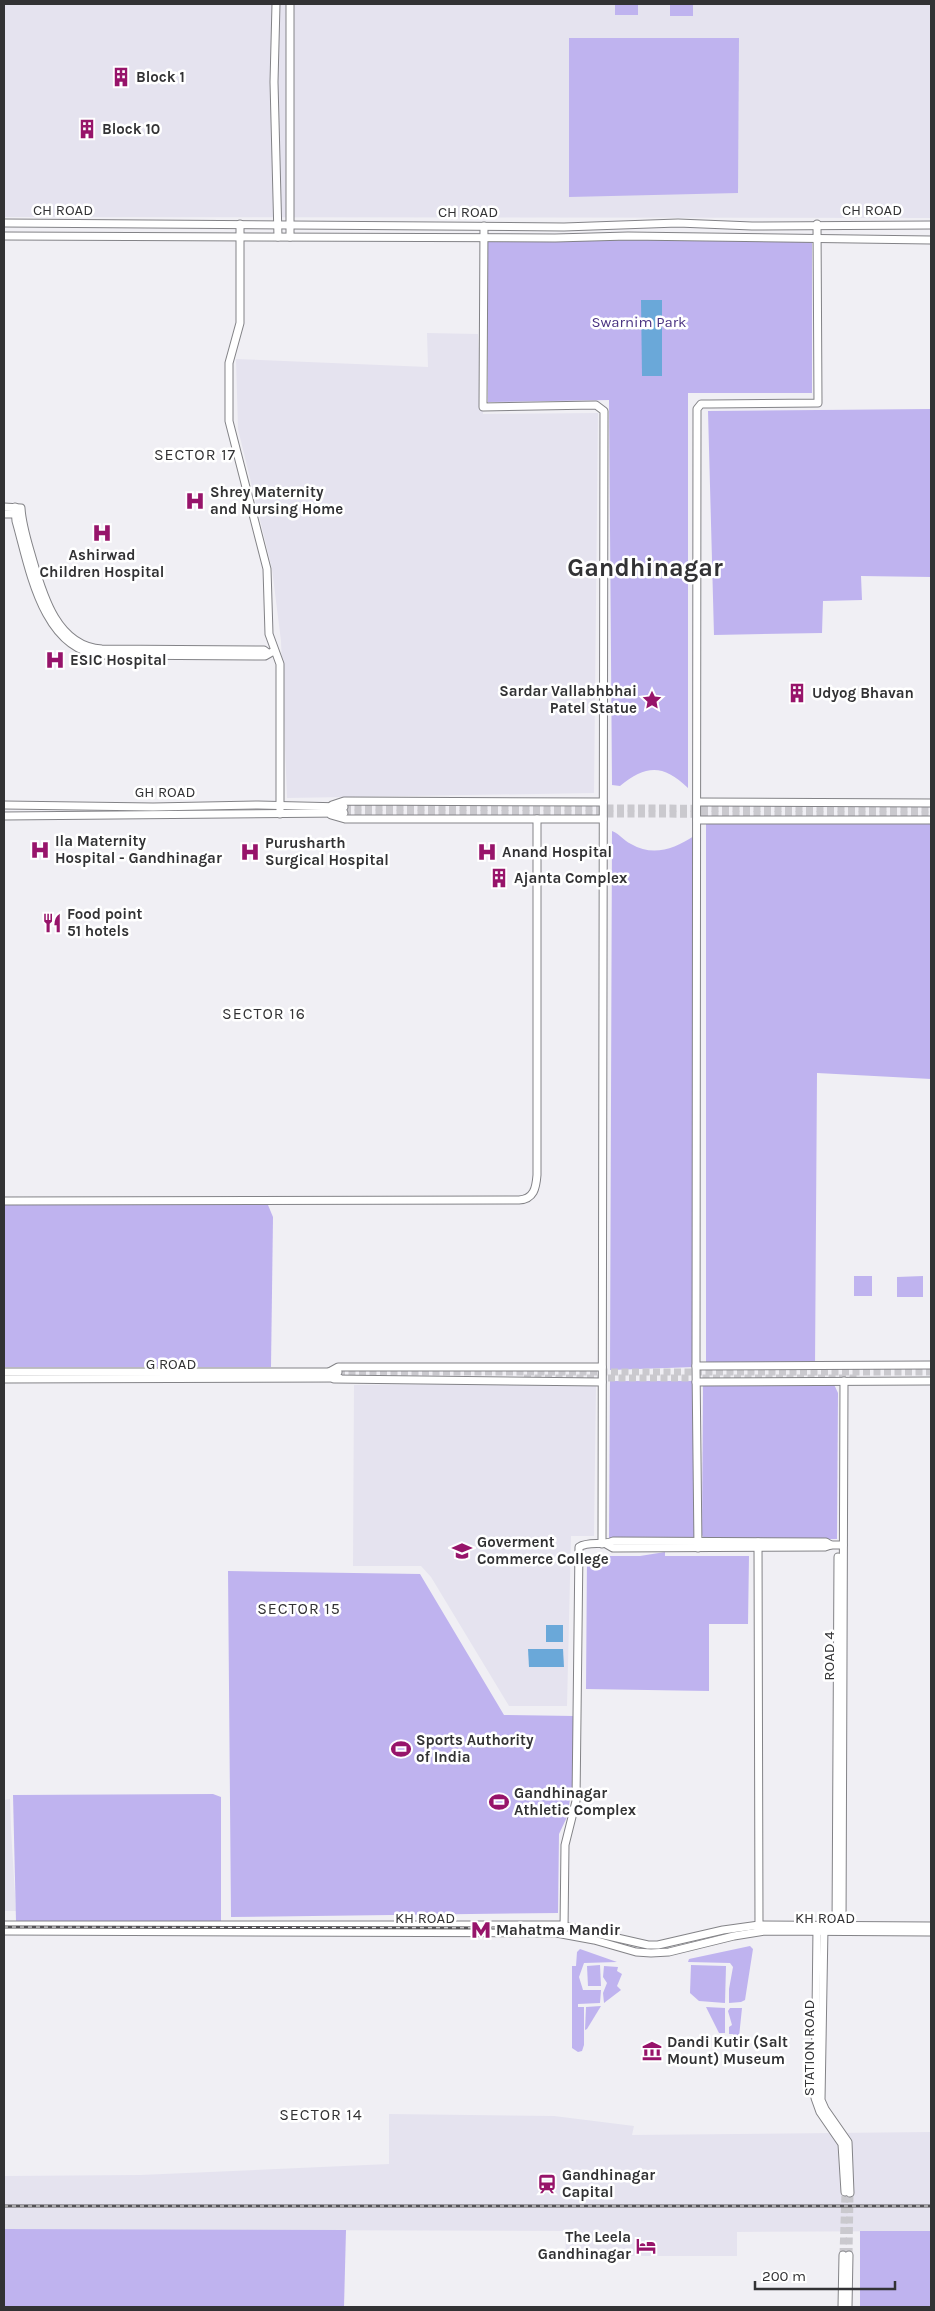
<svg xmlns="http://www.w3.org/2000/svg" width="935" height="2311" viewBox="0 0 935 2311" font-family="Karla,sans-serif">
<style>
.built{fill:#e5e3ef}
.green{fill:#bfb3ef}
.water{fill:#6aa8d9}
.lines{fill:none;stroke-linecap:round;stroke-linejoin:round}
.secondary-tunnel{stroke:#cac9ce;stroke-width:7;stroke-dasharray:7 3.5;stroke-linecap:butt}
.secondary-casing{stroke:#838387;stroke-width:9}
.secondary{stroke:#fff;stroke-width:7}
.rail-casing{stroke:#545356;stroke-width:3}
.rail{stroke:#fff;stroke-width:1;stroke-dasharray:4;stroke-linecap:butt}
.labels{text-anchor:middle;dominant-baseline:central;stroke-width:5;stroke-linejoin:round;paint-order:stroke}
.poi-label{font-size:15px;font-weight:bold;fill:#323234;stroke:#fff;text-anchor:start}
.street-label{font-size:15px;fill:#323234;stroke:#fff}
.park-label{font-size:15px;fill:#4a3382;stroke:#fff}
.neighbourhood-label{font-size:16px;letter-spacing:1px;fill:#323234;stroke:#fff}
.town-label{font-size:25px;font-weight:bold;fill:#323234;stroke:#fff}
</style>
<rect width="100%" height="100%" fill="#f0eff4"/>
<g class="built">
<polygon points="4,4 931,4 931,218 4,217"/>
<polygon points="427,333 478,334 483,414 598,413 594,793 287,798 281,641 272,569 238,429 236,359 428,367"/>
<polygon points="469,1384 596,1385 594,1536 571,1536 567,1706 509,1706 431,1577 421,1566 353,1566 354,1385"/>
<polygon points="10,1799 11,1829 16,1911 4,1911 4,1800"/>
<polygon points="389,2114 554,2116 634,2126 632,2135 931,2132 931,2231 737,2232 737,2256 566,2256 565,2231 4,2229 4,2176 140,2175 389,2164"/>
</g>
<g class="green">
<rect x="615" y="4" width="23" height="11"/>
<rect x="670" y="4" width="23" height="12"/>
<polygon points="569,38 739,38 738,193 569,197"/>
<path d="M 639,238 L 674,241 L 812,240 L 812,393 L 688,393 L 688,788 C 663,764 646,765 620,786 L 612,785 L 609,400 L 488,402 L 488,241 Z"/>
<polygon points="931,409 931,577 861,576 862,600 823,601 822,633 714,635 708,411"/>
<polygon points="706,822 931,824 931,1079 817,1073 815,1368 706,1366"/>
<path d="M 612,831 C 620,834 623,840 631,844 C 653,857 674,849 694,836 L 695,1367 L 610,1370 Z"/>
<polygon points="4,1205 268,1205 273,1217 271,1367 4,1367"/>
<rect x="854" y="1276" width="18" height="20"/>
<polygon points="923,1276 923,1297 897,1297 897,1277"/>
<polygon points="832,1380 838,1393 837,1539 705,1541 702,1535 703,1382"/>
<polygon points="610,1381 695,1381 695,1540 609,1540"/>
<polygon points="665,1552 665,1556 749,1556 748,1624 709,1624 709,1691 586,1689 587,1556 640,1556"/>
<polygon points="228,1571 420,1574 504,1715 574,1716 573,1782 567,1817 559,1834 558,1913 231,1917"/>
<polygon points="213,1794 221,1797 221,1922 16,1921 13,1795"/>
<polygon points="750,1946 753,1949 745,2000 741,2002 729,2003 729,1989 733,1967 730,1963 688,1962 689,1959"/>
<polygon points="580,1949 617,1962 584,1963 579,1977 583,1990 601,1990 600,2003 578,2004 578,2007 584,2007 584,2045 582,2051 578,2052 572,2048 572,1966 576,1966 577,1952"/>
<polygon points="600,1965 601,1986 588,1986 587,1966"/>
<polygon points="691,1965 726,1966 725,2003 699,2001 690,1993"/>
<polygon points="604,1966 618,1967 617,1971 622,1974 617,1986 621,1990 604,2003 603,1993 607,1983 603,1977"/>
<polygon points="601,2006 587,2029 585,2030 586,2007"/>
<polygon points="706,2007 725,2008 725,2033 719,2033"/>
<polygon points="730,2008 742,2008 739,2037 733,2040 733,2034 729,2034 729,2027 732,2025 728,2011"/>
<polygon points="4,2229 346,2230 344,2307 4,2307"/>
<rect x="860" y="2231" width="71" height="76"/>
</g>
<g class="water">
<polygon points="641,300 662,300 662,376 642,376"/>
<rect x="546" y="1625" width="17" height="17"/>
<polygon points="528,1649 563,1649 564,1667 529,1667"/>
</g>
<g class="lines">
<g class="secondary-tunnel">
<polyline points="344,807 931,809"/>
<polyline points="344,813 931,815"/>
<polyline points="338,1372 931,1372"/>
<polyline points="524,1378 858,1378"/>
<polyline points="843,2255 845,2192"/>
<polyline points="849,2255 850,2193"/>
</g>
<defs>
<g id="secondary">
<polyline points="276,4 274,82 278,237"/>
<polyline points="290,4 290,237"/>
<polyline points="4,223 564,227 678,223 752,226 931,225"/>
<polyline points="240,224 240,323 229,363 229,421 267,569 269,634 280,664 280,814"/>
<polyline points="484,226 483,407 596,405 604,411 602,1544"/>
<polyline points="4,236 555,238 628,236 931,240"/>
<path d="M 4,507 L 21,508 C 22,526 28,543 33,561 C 43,596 58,647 102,649 L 264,650 L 268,653"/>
<path d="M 15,507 L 16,521 C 29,566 42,651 102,655 L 265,656 L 272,652"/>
<polyline points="4,514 19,514"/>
<polyline points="698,802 931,803"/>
<polyline points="4,805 153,807 258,805 344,807"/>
<polyline points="332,805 344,801 603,802"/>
<polyline points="331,815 345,819 603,819"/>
<polyline points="4,816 344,813"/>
<polyline points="697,820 931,820"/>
<path d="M 4,1201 L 519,1200 C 534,1199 536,1188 537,1175 L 537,819"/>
<polyline points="696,1366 931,1365"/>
<polyline points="4,1372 338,1372"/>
<polyline points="329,1372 338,1367 602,1367"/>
<polyline points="4,1379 339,1378"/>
<polyline points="334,1379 602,1382"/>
<polyline points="696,1382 931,1381"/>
<polyline points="758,1542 759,1929"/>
<polyline points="606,1544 613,1548 825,1547 831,1545"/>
<polyline points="698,1548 696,1366 697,409 701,404 709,404 818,403 817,224"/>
<polyline points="4,1925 560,1925 648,1945 658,1945 723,1930 759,1925 931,1926"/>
<polyline points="817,1928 815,2098 820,2112 842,2144 845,2192"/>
<polyline points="824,1928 821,2100 825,2109 848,2142 850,2193"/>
<polyline points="842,1928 844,1381"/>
<path d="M 564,1929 L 565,1845 L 576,1801 L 579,1547 C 589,1541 602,1546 613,1541 L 826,1542 L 831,1545 L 843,1545"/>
<polyline points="836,1929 838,1557"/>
<polyline points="4,1931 556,1933 594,1940 636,1952 651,1953 669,1952 734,1936 765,1931 931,1932"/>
<polyline points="842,2307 843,2255"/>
<polyline points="848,2307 849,2255"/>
</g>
</defs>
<use href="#secondary" class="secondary-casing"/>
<use href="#secondary" class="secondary"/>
<defs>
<g id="rail">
<polyline points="4,1927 559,1928"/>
<polyline points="4,2206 931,2206"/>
</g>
</defs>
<use href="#rail" class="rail-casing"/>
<use href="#rail" class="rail"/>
</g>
<defs>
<symbol id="building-bare" viewBox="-9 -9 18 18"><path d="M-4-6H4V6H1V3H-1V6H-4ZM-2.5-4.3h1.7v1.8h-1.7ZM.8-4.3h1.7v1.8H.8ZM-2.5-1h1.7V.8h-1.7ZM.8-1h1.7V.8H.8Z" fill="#97146a" stroke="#fff" stroke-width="2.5" paint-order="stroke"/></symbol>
<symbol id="hospital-bare" viewBox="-9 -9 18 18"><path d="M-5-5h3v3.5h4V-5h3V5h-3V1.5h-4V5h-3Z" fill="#97146a" stroke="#fff" stroke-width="2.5" paint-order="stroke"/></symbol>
<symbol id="sight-bare" viewBox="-9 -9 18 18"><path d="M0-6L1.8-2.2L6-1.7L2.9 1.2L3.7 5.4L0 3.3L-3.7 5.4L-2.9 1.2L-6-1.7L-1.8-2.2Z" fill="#97146a" stroke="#fff" stroke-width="2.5" paint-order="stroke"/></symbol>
<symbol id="restaurant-bare" viewBox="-9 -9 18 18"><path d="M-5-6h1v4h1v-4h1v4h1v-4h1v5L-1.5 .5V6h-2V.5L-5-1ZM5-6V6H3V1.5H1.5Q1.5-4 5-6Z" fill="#97146a" stroke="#fff" stroke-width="2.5" paint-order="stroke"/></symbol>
<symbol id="university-bare" viewBox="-9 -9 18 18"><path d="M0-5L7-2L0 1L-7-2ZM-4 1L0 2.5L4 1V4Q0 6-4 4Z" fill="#97146a" stroke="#fff" stroke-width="2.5" paint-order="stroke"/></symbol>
<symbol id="stadium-bare" viewBox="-9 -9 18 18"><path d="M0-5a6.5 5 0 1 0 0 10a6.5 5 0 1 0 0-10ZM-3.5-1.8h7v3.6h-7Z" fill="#97146a" stroke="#fff" stroke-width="2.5" paint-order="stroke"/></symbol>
<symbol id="metro-bare" viewBox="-9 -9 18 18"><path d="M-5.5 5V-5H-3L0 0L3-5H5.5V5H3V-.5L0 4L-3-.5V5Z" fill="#97146a" stroke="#fff" stroke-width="2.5" paint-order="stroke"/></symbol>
<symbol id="museum-bare" viewBox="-9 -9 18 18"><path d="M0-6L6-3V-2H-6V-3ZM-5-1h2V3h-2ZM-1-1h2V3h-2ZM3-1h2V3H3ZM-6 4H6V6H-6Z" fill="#97146a" stroke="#fff" stroke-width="2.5" paint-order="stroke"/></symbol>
<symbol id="station-bare" viewBox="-9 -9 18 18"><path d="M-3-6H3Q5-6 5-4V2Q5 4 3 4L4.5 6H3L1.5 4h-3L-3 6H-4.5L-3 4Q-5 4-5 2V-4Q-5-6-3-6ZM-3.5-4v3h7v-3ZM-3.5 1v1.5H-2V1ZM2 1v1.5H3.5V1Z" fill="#97146a" stroke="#fff" stroke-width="2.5" paint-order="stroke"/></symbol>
<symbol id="hotel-bare" viewBox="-9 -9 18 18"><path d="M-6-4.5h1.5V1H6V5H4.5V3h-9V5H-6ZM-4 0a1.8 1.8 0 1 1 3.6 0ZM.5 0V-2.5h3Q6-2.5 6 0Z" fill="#97146a" stroke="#fff" stroke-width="2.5" paint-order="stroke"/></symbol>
</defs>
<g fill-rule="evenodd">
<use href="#building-bare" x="107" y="63" width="28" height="28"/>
<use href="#building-bare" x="73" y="115" width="28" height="28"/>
<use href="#hospital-bare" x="181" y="487" width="28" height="28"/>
<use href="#hospital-bare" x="88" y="519" width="28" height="28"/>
<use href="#hospital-bare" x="41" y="646" width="28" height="28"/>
<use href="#building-bare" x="783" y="679" width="28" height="28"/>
<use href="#sight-bare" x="638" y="686" width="28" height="28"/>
<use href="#hospital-bare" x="26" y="836" width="28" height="28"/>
<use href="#hospital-bare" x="236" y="838" width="28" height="28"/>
<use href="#hospital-bare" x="473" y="838" width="28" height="28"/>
<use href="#building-bare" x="485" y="864" width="28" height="28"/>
<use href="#restaurant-bare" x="38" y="909" width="28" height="28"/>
<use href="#university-bare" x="448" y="1537" width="28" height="28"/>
<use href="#stadium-bare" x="387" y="1735" width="28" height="28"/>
<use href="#stadium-bare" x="485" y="1788" width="28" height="28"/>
<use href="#metro-bare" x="467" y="1916" width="28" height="28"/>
<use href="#museum-bare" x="638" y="2037" width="28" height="28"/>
<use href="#station-bare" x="533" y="2170" width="28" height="28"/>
<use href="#hotel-bare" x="632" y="2232" width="28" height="28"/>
</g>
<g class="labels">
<g class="poi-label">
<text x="136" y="77">Block 1</text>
<text x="102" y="129">Block 10</text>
<text x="210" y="492">Shrey Maternity<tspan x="210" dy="17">and Nursing Home</tspan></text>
<text x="102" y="555" text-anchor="middle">Ashirwad<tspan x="102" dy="17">Children Hospital</tspan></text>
<text x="70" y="660">ESIC Hospital</text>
<text x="637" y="691" text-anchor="end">Sardar Vallabhbhai<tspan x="637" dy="17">Patel Statue</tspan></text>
<text x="812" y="693">Udyog Bhavan</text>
<text x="55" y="841">Ila Maternity<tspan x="55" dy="17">Hospital - Gandhinagar</tspan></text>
<text x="265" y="843">Purusharth<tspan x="265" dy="17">Surgical Hospital</tspan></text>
<text x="502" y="852">Anand Hospital</text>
<text x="514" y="878">Ajanta Complex</text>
<text x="67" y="914">Food point<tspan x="67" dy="17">51 hotels</tspan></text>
<text x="477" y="1542">Goverment<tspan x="477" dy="17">Commerce College</tspan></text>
<text x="416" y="1740">Sports Authority<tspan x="416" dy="17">of India</tspan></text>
<text x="514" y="1793">Gandhinagar<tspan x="514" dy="17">Athletic Complex</tspan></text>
<text x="496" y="1930">Mahatma Mandir</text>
<text x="667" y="2042">Dandi Kutir (Salt<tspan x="667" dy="17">Mount) Museum</tspan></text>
<text x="562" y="2175">Gandhinagar<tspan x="562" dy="17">Capital</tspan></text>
<text x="631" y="2237" text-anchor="end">The Leela<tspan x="631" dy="17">Gandhinagar</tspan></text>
</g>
<g class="street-label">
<text x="63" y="210">CH ROAD</text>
<text x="872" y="210">CH ROAD</text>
<text x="468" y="212">CH ROAD</text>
<text x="165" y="792">GH ROAD</text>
<text x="171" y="1364">G ROAD</text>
<text transform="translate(829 1656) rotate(-90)">ROAD 4</text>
<text x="425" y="1918">KH ROAD</text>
<text x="825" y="1918">KH ROAD</text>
<text transform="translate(809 2048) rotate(-90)">STATION ROAD</text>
</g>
<g class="park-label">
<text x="639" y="322">Swarnim Park</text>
</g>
<g class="neighbourhood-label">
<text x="195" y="454">SECTOR 17</text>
<text x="264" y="1013">SECTOR 16</text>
<text x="299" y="1608">SECTOR 15</text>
<text x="321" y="2114">SECTOR 14</text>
</g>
<g class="town-label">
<text x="645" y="567">Gandhinagar</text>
</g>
</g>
<rect width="935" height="2311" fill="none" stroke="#323234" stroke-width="10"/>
<path d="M755 2281v8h140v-8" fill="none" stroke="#323234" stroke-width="2.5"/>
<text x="762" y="2281" font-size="15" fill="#323234" stroke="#ffffff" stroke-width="4" paint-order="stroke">200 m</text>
</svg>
